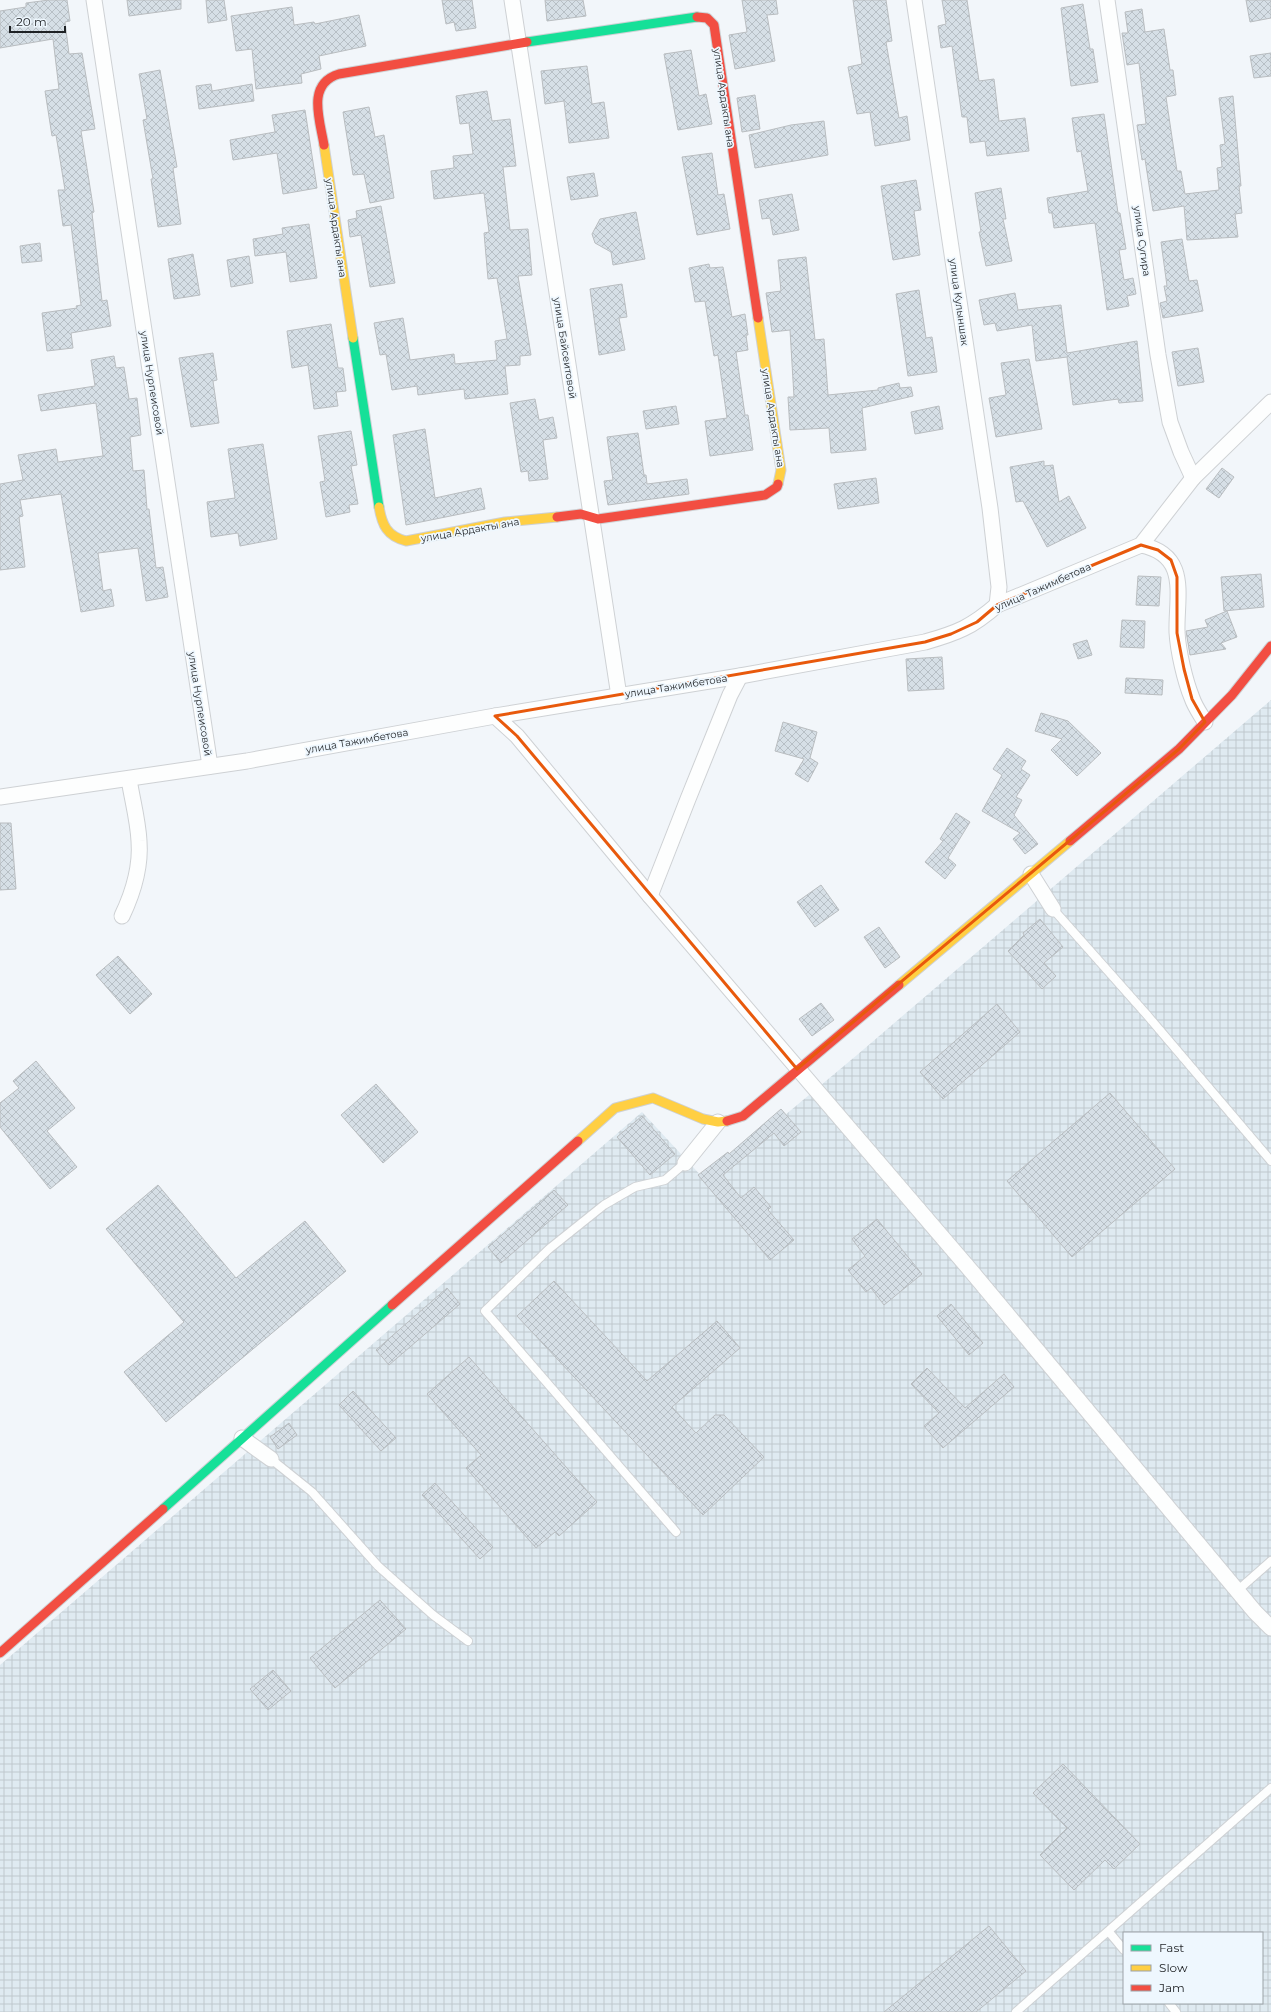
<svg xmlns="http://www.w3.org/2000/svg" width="1271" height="2012" viewBox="0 0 1271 2012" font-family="Montserrat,sans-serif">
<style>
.industrial{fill:url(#industrial-grid);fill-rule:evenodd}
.building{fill:url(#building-cross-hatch);stroke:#b9bdc0}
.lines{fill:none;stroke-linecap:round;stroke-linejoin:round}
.lane-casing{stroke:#ced1d4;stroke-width:10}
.street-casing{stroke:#ced1d4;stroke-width:17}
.fast-casing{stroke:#ced1d4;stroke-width:11}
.slow-casing{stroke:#ced1d4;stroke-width:11}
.jam-casing{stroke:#ced1d4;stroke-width:11}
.lane{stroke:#fdfefe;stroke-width:8}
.street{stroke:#fdfefe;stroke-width:15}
.fast{stroke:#16e098;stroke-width:9}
.slow{stroke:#ffcf43;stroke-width:9}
.jam{stroke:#f24e42;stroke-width:9}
.marked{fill:none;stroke:#e8590c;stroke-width:3;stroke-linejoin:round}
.labels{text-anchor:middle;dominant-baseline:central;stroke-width:3.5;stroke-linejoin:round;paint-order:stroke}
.street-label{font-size:10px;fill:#1f2225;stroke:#eef7fe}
</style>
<defs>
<pattern id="industrial-grid" width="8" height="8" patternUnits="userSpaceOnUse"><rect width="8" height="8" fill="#dfeaf1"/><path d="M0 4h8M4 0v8" fill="none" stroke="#bfc8ce"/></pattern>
<pattern id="building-cross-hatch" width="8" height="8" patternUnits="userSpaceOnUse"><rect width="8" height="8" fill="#d6dfe6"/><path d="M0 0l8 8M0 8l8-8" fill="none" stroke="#b7bfc5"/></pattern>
</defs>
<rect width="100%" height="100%" fill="#f2f6fa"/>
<path class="industrial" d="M 1271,700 L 1271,2012 L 0,2012 L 0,1665 L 642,1112 L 706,1181 L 857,1055 ZM 1124,1933 L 1262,1933 L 1262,2003 L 1124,2003 Z"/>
<g class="building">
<polygon points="49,0 67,0 70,21 65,22 69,54 82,53 95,129 81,131 94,212 92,213 102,301 107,300 111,326 71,333 73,348 47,351 42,313 77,308 76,306 81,305 71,225 63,226 58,190 65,190 56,135 52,136 45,91 59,89 53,39 0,48 0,11 26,7 26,3"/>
<polygon points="127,0 181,0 181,9 129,16"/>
<polygon points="206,0 224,0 227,20 208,23"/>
<polygon points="442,0 472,0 476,28 456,31 454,22 446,24"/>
<polygon points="545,0 583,0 586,16 547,21"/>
<polygon points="742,0 776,0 778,14 767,15 775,61 735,69 729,35 747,32"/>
<polygon points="853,0 886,0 892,41 886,42 899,118 907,116 910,140 875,146 870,112 857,114 848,67 862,64"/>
<polygon points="942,0 967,0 979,81 994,79 999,121 1025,118 1029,151 987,156 985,141 970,143 967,117 962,117 952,46 941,48 938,26 946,24"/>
<polygon points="1246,0 1271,0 1271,18 1250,22"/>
<polygon points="1083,4 1090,49 1093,49 1098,82 1071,86 1061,8"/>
<polygon points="292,7 294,25 314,22 315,24 359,15 366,46 319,56 321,69 301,74 302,83 256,89 252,49 236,51 231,16"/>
<polygon points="1142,9 1145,32 1164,29 1170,70 1173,70 1176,95 1166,97 1177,171 1181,171 1185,194 1219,190 1217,168 1222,167 1220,145 1225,144 1219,98 1233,96 1241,186 1239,186 1242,213 1235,214 1238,237 1187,240 1184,206 1153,211 1145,159 1142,160 1137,125 1146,124 1139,63 1127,65 1122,33 1128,33 1125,12"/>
<polygon points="691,50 699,96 706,94 712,124 678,130 664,54"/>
<polygon points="1271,53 1271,76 1254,78 1250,56"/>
<polygon points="587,66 592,104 604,102 609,138 569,143 564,101 545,104 541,71"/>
<polygon points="160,70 177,167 173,168 181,224 158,227 151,179 153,179 143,120 147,119 139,74"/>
<polygon points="211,84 212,91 252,84 254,101 199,109 196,86"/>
<polygon points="487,91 492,121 510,119 516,166 503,167 510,230 528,229 532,275 518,276 531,355 520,356 520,365 505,366 508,394 465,399 464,389 418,395 417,386 392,390 386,354 380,355 374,323 403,318 410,360 454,354 455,364 497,360 495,341 507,339 497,278 488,279 484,233 489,232 484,193 434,199 431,171 454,168 453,156 473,154 469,123 460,124 456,96"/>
<polygon points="755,95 760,129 742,132 737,98"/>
<polygon points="369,107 375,137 384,135 394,198 370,203 364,174 353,175 343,112"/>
<polygon points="305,110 317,188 283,194 277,153 233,160 230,140 275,132 272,115"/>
<polygon points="1104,114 1118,213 1120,213 1126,249 1119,250 1124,280 1133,278 1136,294 1127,296 1129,306 1107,310 1095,223 1054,228 1052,213 1049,213 1047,198 1088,191 1081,151 1077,152 1072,118"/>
<polygon points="824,121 828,155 755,168 749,135 791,125"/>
<polygon points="712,153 718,195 724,194 730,229 697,235 682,157"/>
<polygon points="594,173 598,196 571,200 567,177"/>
<polygon points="916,180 921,210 914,211 920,255 893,260 881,186"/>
<polygon points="1001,188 1006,219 1003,219 1012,261 986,266 979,232 981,232 975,193"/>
<polygon points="792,194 799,230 773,235 770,218 762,219 759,200"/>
<polygon points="381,206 395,283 370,287 361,235 350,237 348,220 357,218 356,211"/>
<polygon points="636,212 645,259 613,265 611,252 595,243 592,234 600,219"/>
<polygon points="309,224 317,278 290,282 286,252 255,256 253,239 283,234 282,228"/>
<polygon points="1182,239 1189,281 1197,280 1203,311 1163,318 1160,303 1167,301 1164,286 1167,286 1161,242"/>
<polygon points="40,243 42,261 22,263 20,246"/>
<polygon points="193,254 200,295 174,299 168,259"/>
<polygon points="249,256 253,283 231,287 227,260"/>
<polygon points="806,257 815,340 824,339 828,395 878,390 878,388 899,383 900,388 911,387 913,396 862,408 866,450 831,453 829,428 790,430 788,397 794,397 790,330 772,332 766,293 781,291 778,260"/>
<polygon points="709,264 710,268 723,267 732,317 745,314 748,335 746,335 748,350 736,352 745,415 748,415 753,450 710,456 705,421 727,418 718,355 714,356 705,301 695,302 689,268"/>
<polygon points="622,284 627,317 619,318 625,350 599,355 590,289"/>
<polygon points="919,290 926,338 932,337 937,372 908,376 896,294"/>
<polygon points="1015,293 1018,310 1061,305 1067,353 1137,341 1143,401 1119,403 1118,399 1073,405 1067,357 1036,361 1032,325 997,331 995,323 984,325 979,300"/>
<polygon points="331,324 338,368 343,368 346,391 336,392 338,406 314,409 308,365 292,368 287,331"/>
<polygon points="1198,348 1204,382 1178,386 1172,352"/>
<polygon points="213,353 217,380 213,381 219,423 191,427 179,358"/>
<polygon points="114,356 116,368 124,367 129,399 137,398 141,435 130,437 133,471 144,470 147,509 149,509 156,568 163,567 168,597 146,601 138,548 98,553 103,591 111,589 114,606 81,612 61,494 20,500 23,516 19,517 25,567 0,570 0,484 23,480 18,455 56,449 58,462 103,456 96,403 41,411 38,395 95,386 91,360"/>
<polygon points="1029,359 1042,429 996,437 989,398 1006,395 1001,363"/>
<polygon points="535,399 539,420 553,417 557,438 543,440 548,479 529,481 528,471 521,472 510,403"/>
<polygon points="676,406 679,424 646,429 643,411"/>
<polygon points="939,406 943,429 915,434 911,412"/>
<polygon points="425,429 435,498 481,488 485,509 406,525 393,435"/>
<polygon points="351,431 357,465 351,466 358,504 349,505 350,512 326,517 320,482 325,481 318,436"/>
<polygon points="638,433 644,475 646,475 647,484 687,479 689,494 608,505 604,481 613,480 607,437"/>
<polygon points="263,444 277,539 240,546 238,533 211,537 207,502 235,498 228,449"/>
<polygon points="1044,461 1044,466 1053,465 1059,502 1069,496 1086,528 1047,547 1023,501 1016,502 1010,467"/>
<polygon points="1222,468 1234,477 1219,498 1206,489"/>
<polygon points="876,478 879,503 838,509 834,484"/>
<polygon points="1261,574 1264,607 1224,611 1221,577"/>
<polygon points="1138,576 1161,577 1159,606 1136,605"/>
<polygon points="1227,611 1237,637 1221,643 1226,649 1190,655 1186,631 1208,627 1205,620"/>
<polygon points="1122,620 1145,621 1144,648 1120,647"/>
<polygon points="1087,640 1092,655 1078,659 1073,644"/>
<polygon points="942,657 944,689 908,691 906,659"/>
<polygon points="1126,678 1163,680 1162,695 1125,693"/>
<polygon points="1041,713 1068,721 1101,753 1077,776 1051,750 1062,739 1035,731"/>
<polygon points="783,722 817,732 810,758 818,763 808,782 795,774 804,759 775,751"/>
<polygon points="1007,748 1026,761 1021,769 1030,775 1016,797 1022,800 1014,815 1038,844 1025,854 1013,839 1020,833 982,811 1002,775 993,769"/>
<polygon points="956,813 970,822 948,858 956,865 945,879 925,862 943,841 940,839"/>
<polygon points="0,823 11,823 16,889 0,890"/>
<polygon points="821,885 839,910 815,927 797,902"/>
<polygon points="1040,919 1063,947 1044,963 1056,976 1042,989 1008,951 1024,935 1023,933"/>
<polygon points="879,927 900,957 885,968 864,937"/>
<polygon points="118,956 152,994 130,1014 96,975"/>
<polygon points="821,1003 834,1020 812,1036 799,1019"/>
<polygon points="997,1004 1020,1032 943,1099 920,1072"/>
<polygon points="36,1061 75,1108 47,1131 77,1167 50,1189 0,1127 0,1103 19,1088 13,1081"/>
<polygon points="376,1084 418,1132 383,1163 341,1115"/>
<polygon points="1110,1093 1175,1169 1072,1257 1007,1181"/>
<polygon points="781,1109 801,1132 784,1146 774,1133 723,1175 741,1198 754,1187 771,1207 768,1210 794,1240 770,1260 698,1175 728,1152 729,1154"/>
<polygon points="642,1116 675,1154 650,1175 617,1137"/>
<polygon points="158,1185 236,1278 305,1221 346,1271 166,1422 124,1372 184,1322 106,1229"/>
<polygon points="554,1190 568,1205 501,1263 488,1247"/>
<polygon points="877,1219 922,1274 884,1305 871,1288 866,1292 848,1270 865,1256 852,1239"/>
<polygon points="554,1281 647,1381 717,1321 740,1348 672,1407 696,1433 715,1415 724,1415 764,1457 703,1515 517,1316"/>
<polygon points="447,1288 460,1304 389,1365 376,1350"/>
<polygon points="951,1304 983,1343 969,1355 937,1316"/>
<polygon points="469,1357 597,1502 559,1536 555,1532 536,1548 466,1468 481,1455 427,1394"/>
<polygon points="927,1368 965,1408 1004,1374 1014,1387 943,1448 924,1426 939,1413 911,1384"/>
<polygon points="353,1391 396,1438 381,1451 339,1405"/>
<polygon points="289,1423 297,1435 278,1449 270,1437"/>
<polygon points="435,1483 493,1547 480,1559 422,1495"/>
<polygon points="380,1600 406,1629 335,1688 310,1658"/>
<polygon points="273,1670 291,1691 268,1710 250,1689"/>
<polygon points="1063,1764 1140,1844 1114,1869 1105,1860 1074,1890 1040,1855 1067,1828 1033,1793"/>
<polygon points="989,1926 1026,1971 976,2012 884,2012"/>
</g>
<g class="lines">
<defs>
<g id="lane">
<polyline points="1053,909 1147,1015 1271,1161"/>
<polyline points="271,1459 312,1492 378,1566 433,1615 468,1641"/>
<polyline points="676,1532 485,1311 549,1249 604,1205 635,1187 665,1180 685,1163"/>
<polyline points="1237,1591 1271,1561"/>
<polyline points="1109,1932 1124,1950"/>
<polyline points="1169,2003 1176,2012"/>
<polyline points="1016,2012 1271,1788"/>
</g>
<g id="street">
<polyline points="94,0 210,766"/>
<polyline points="512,0 619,696"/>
<polyline points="914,0 990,508 999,587 997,605"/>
<polyline points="1107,0 1158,355 1170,422 1181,452 1193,478"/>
<path d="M 1141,545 C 1190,555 1176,596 1177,632 C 1178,651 1185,681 1192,698 C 1195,707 1201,715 1205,722"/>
<polyline points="495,716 517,736 650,896 972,1272 1255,1612 1271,1628"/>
<path d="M 0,797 L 247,761 L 495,716 L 740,676 L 925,642 C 957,633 972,627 997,605 L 1141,545 L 1193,478 L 1271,402"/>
<polyline points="1031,874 1053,909"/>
<polyline points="650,896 688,799 730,695 740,676"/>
<path d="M 122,916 C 133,893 141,867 139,841 C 138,820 132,799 129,779"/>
<polyline points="685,1163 718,1122"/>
<polyline points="242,1438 271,1459"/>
</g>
<g id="fast">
<polyline points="527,42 697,17"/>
<polyline points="353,338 379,507"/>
<polyline points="163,1509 392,1305"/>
</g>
<g id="slow">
<polyline points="324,145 353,338"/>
<polyline points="758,318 781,470 778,484"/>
<path d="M 379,507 C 382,525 387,536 406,541 L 505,522 L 557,517"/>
<polyline points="899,985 1070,841"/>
<polyline points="578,1141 615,1108 653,1098 703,1119 718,1122 727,1121"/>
</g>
<g id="jam">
<polyline points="697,17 707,18 714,25 758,318"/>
<path d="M 324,145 C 320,120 306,84 339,74 L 527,42"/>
<polyline points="557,517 581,514 598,519 765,495 777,487 778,484"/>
<polyline points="1070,841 1179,749 1232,695 1271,646"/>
<polyline points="727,1121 743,1116 899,985"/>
<polyline points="392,1305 578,1141"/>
<polyline points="0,1653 163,1509"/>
</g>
</defs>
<use href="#lane" class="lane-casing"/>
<use href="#street" class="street-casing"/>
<use href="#fast" class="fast-casing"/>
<use href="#slow" class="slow-casing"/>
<use href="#jam" class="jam-casing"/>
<use href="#lane" class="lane"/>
<use href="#street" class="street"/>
<use href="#fast" class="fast"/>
<use href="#slow" class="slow"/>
<use href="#jam" class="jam"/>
</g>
<path class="marked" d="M 1141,545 L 1158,550 L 1171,560 L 1177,577 L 1177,633 L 1184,669 L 1192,699 L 1205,722 L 1179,749 L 797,1069 L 517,736 L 495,716 L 925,642 L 951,634 L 977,622 L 997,605 Z"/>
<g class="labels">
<g class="street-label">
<text transform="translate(724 98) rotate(82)">улица Ардакты ана</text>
<text transform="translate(336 228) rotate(82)">улица Ардакты ана</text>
<text transform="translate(1142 241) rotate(82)">улица Сугира</text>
<text transform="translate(959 302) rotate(82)">улица Кулыншак</text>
<text transform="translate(565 348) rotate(81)">улица Байсеитовой</text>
<text transform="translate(152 383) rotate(81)">улица Нурпеисовой</text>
<text transform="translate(773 418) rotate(81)">улица Ардакты ана</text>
<text transform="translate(470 530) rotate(-10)">улица Ардакты ана</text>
<text transform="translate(1043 587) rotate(-24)">улица Тажимбетова</text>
<text transform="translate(676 686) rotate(-9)">улица Тажимбетова</text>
<text transform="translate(200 704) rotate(81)">улица Нурпеисовой</text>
<text transform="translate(357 741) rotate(-10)">улица Тажимбетова</text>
</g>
</g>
<rect x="1123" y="1932" width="140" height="72" fill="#eef7fe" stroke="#9ba2a7"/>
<rect x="1131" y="1945" width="20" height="6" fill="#16e098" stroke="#9ba2a7"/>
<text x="1159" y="1952" font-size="12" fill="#1f2225">Fast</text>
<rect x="1131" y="1965" width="20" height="6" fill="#ffcf43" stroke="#9ba2a7"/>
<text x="1159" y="1972" font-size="12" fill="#1f2225">Slow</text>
<rect x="1131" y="1985" width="20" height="6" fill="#f24e42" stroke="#9ba2a7"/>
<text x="1159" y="1992" font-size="12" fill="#1f2225">Jam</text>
<path d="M10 26v6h55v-6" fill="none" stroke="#1f2225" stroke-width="2"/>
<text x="16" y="26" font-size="12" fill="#1f2225" stroke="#eef7fe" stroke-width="3" paint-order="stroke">20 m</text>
</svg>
